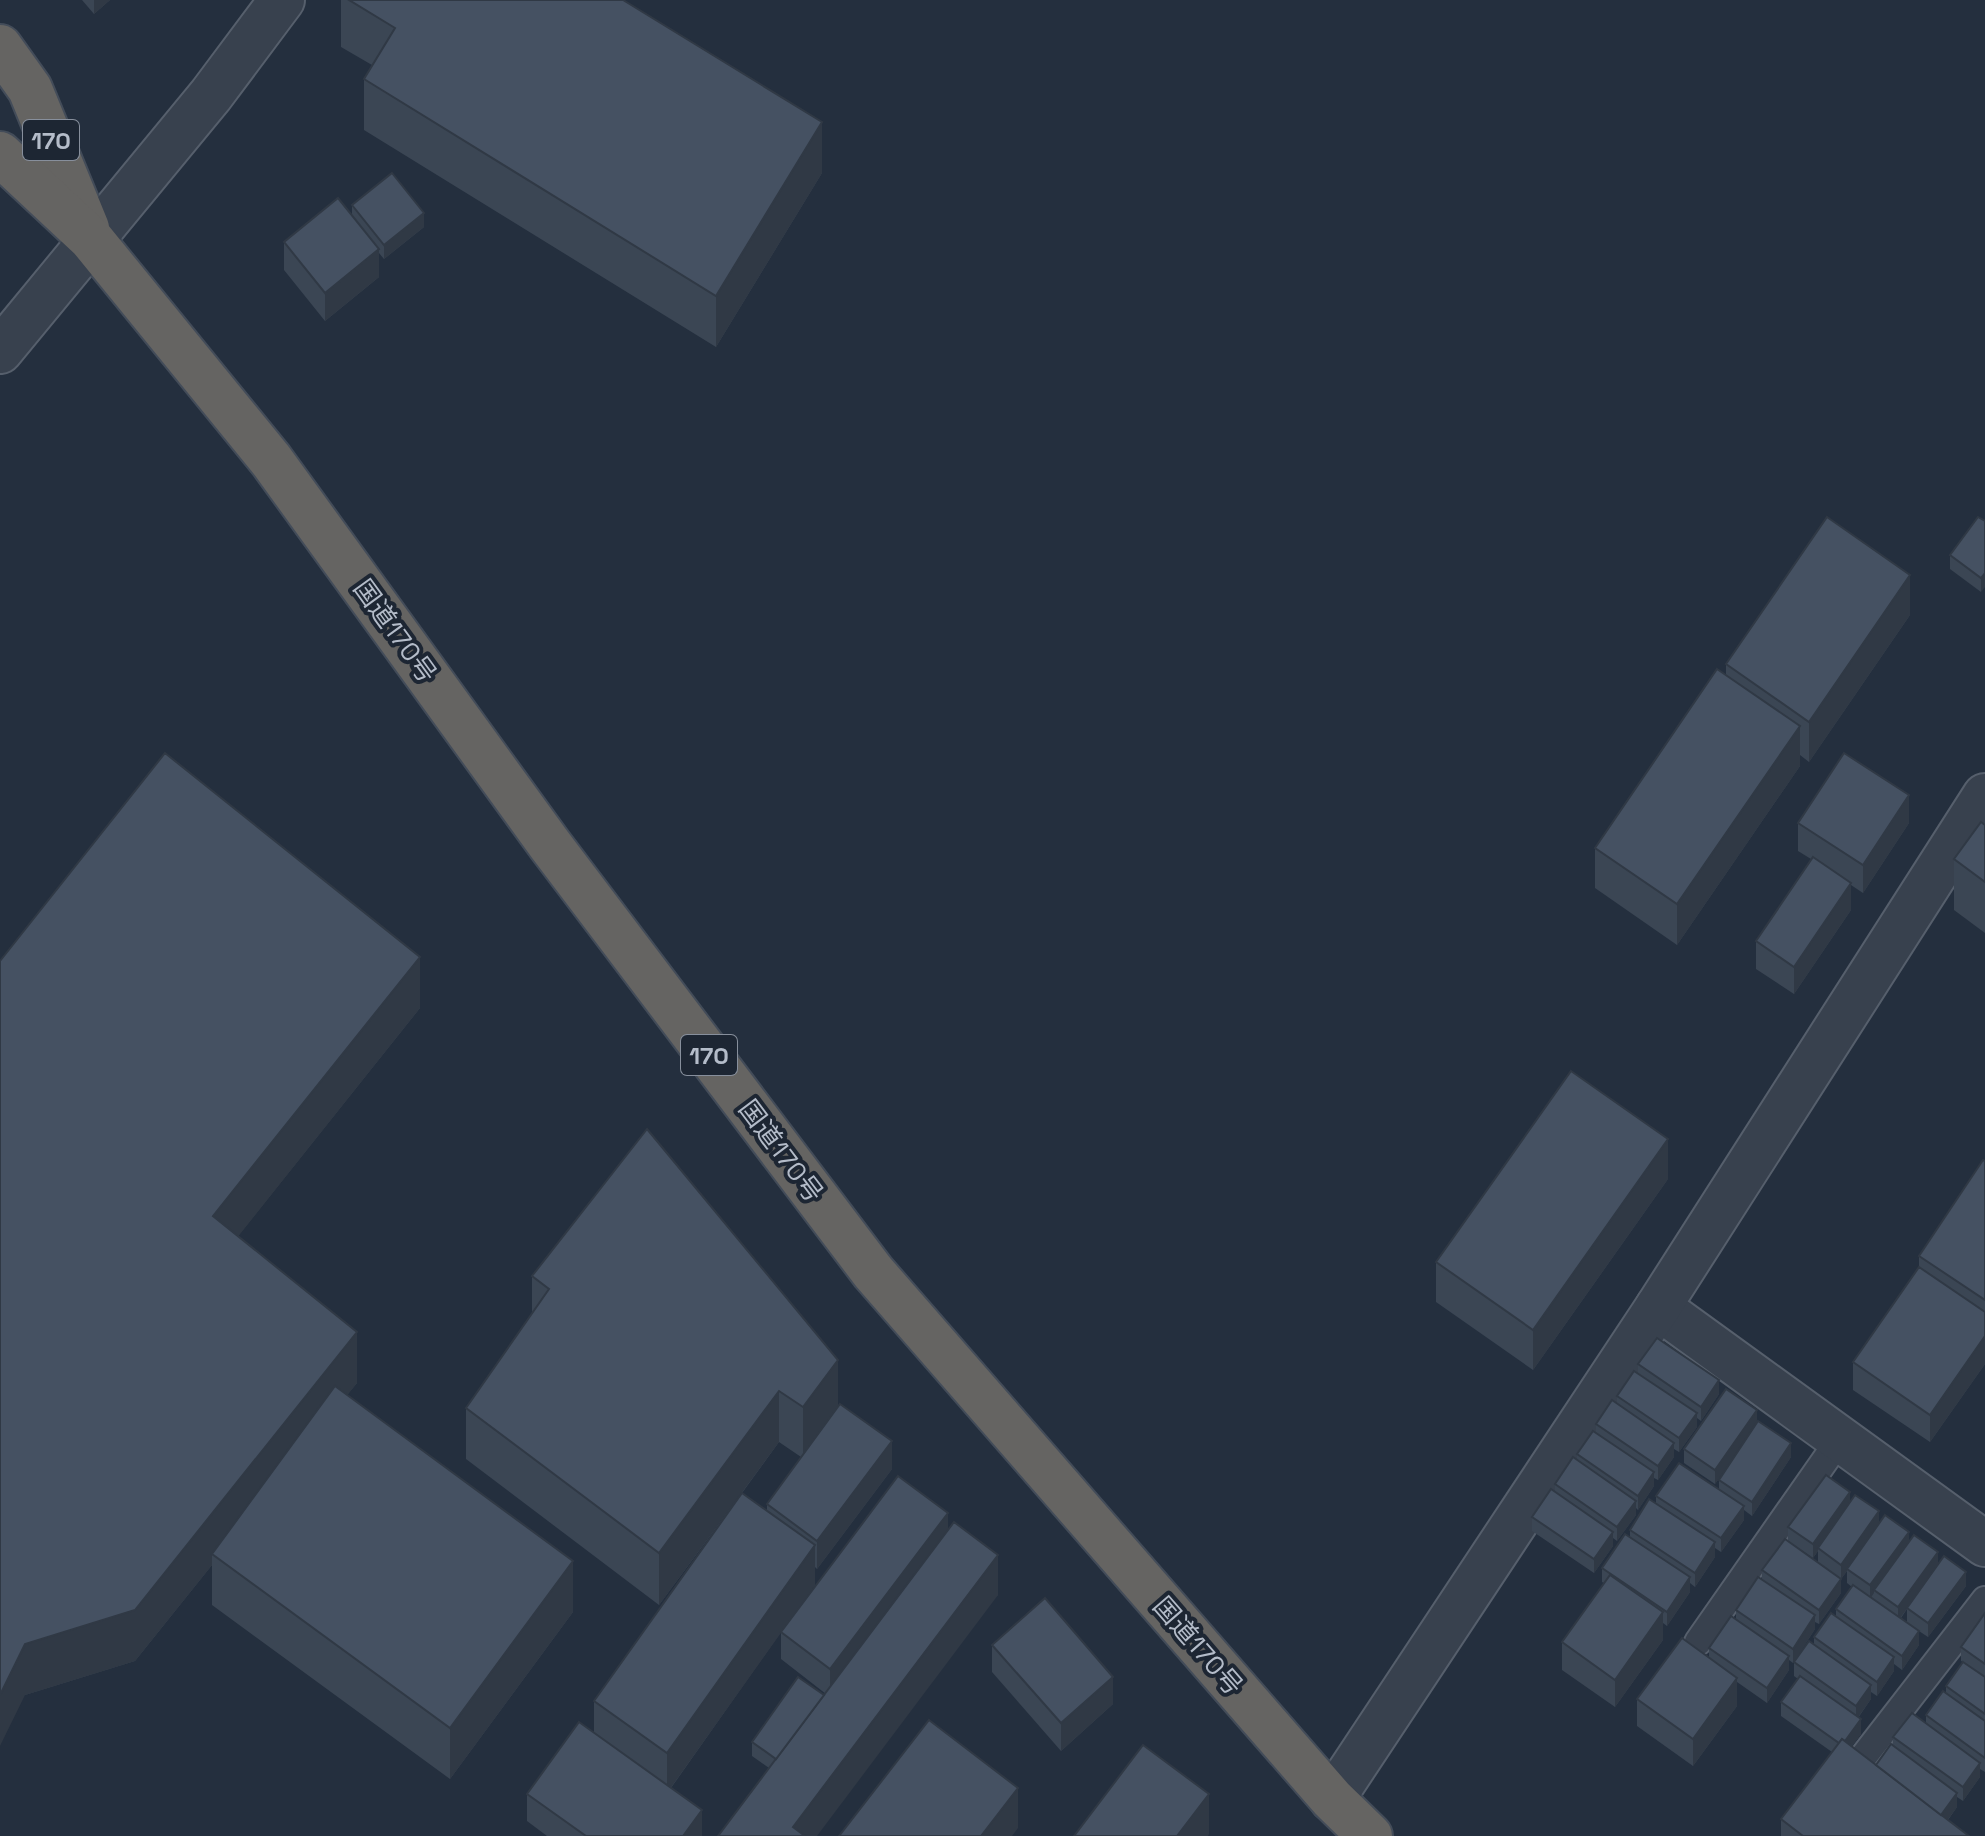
<svg xmlns="http://www.w3.org/2000/svg" width="1985" height="1836" viewBox="0 0 1985 1836" font-family="'Space Grotesk','Noto Sans JP',sans-serif">
<style>
.lines{fill:none;stroke-linecap:round;stroke-linejoin:round}
.service-casing{stroke:#565f6c;stroke-width:30}
.minor-casing{stroke:#565f6c;stroke-width:48}
.trunk-casing{stroke:#434c59;stroke-width:48}
.service{stroke:#38414e;stroke-width:26}
.minor{stroke:#38414e;stroke-width:44}
.trunk{stroke:#656462;stroke-width:44}
.wall{fill:#3b4654;fill-rule:evenodd}
.shaded-wall{fill:#303945}
.building{fill:#455162;stroke:#303945;stroke-width:2}
.labels{text-anchor:middle;dominant-baseline:central;stroke-width:8;stroke-linejoin:round;paint-order:stroke}
.shield{fill:#1d2633;stroke:#878f9c;stroke-width:2}
.shield-label{font-size:24px;font-weight:bold;fill:#b4bcc9}
.street-label{font-size:26px;fill:#b4bcc9;stroke:#1d2633}
</style>
<rect width="100%" height="100%" fill="#242f3e"/>
<g class="lines">
<defs>
<g id="service">
<polyline points="1698,1642 1840,1439"/>
<polyline points="1864,1756 1985,1600"/>
</g>
<g id="minor">
<polyline points="0,351 211,95 282,0"/>
<polyline points="1658,1307 1985,1544"/>
<polyline points="1332,1799 1658,1307 1985,796"/>
</g>
<g id="trunk">
<polyline points="0,47 30,89 87,228"/>
<polyline points="0,154 91,239 271,460 550,845 873,1272 1332,1799 1370,1836"/>
</g>
</defs>
<use href="#service" class="service-casing"/>
<use href="#minor" class="minor-casing"/>
<use href="#trunk" class="trunk-casing"/>
<use href="#service" class="service"/>
<use href="#minor" class="minor"/>
<use href="#trunk" class="trunk"/>
</g>
<g class="wall">
<polygon points="82,0 110,0 94,14"/>
<polygon points="341,0 623,0 822,173 716,347 364,130 364,79 372,65 341,47"/>
<polygon points="352,205 424,227 384,259 379,253 379,277 325,321 284,270 284,242 352,215"/>
<polygon points="1985,521 1981,592 1950,569 1950,555"/>
<polygon points="1910,615 1809,762 1800,755 1800,766 1677,945 1595,888 1595,848 1726,675 1726,664"/>
<polygon points="1798,823 1909,823 1863,893 1851,885 1851,910 1794,994 1756,969 1756,941 1811,859 1798,851"/>
<polygon points="1985,825 1985,933 1954,910 1954,859"/>
<polygon points="0,961 420,1008 238,1236 357,1383 347,1395 573,1612 450,1779 212,1605 212,1565 135,1661 25,1695"/>
<polygon points="1985,1161 1985,1364 1930,1442 1853,1390 1853,1362 1919,1267 1919,1256"/>
<polygon points="1668,1179 1533,1370 1436,1302 1436,1262"/>
<path d="M 532,1276 L 838,1407 L 892,1469 L 817,1569 L 815,1567 L 815,1585 L 788,1622 L 948,1531 L 998,1595 L 769,1768 L 752,1756 L 752,1742 L 826,1694 L 781,1659 L 781,1632 L 671,1788 L 702,1836 L 547,1836 L 527,1821 L 527,1794 L 594,1732 L 594,1701 L 737,1500 L 659,1605 L 466,1459 L 466,1408 L 532,1314 ZM 779,1442 L 801,1457 L 767,1504 L 767,1511 L 742,1493 Z"/>
<polygon points="1638,1364 1719,1394 1701,1421 1697,1418 1697,1427 1679,1452 1674,1449 1674,1457 1658,1480 1654,1478 1654,1486 1638,1510 1636,1508 1636,1515 1617,1541 1613,1538 1613,1546 1594,1573 1532,1531 1532,1517 1555,1492 1555,1484 1577,1459 1577,1454 1596,1433 1596,1424 1617,1404 1617,1396 1638,1373"/>
<polygon points="1757,1424 1791,1457 1752,1516 1744,1510 1744,1520 1721,1552 1715,1548 1715,1557 1695,1587 1690,1583 1690,1592 1667,1626 1663,1623 1663,1640 1615,1707 1562,1670 1562,1642 1604,1583 1602,1582 1602,1568 1630,1537 1630,1530 1656,1504 1656,1496 1719,1490 1719,1480 1734,1457 1715,1484 1684,1463 1684,1449"/>
<path d="M 1850,1503 L 1879,1524 L 1909,1542 L 1966,1586 L 1928,1637 L 1919,1631 L 1919,1645 L 1902,1670 L 1894,1664 L 1894,1671 L 1877,1696 L 1871,1692 L 1871,1699 L 1858,1718 L 1861,1734 L 1852,1746 L 1876,1765 L 1893,1746 L 1893,1737 L 1926,1723 L 1926,1715 L 1946,1692 L 1946,1686 L 1963,1662 L 1961,1661 L 1961,1647 L 1985,1613 L 1985,1772 L 1980,1769 L 1980,1777 L 1963,1801 L 1957,1797 L 1957,1807 L 1948,1820 L 1969,1836 L 1781,1836 L 1781,1819 L 1832,1752 L 1781,1716 L 1781,1702 L 1798,1679 L 1794,1676 L 1794,1662 L 1814,1645 L 1814,1637 L 1836,1617 L 1836,1609 L 1852,1587 L 1847,1583 L 1847,1571 L 1841,1579 L 1841,1593 L 1819,1624 L 1815,1622 L 1815,1629 L 1793,1663 L 1789,1660 L 1789,1670 L 1767,1703 L 1737,1682 L 1737,1706 L 1693,1766 L 1637,1726 L 1637,1699 L 1709,1658 L 1709,1648 L 1736,1620 L 1736,1610 L 1762,1580 L 1762,1570 L 1818,1562 L 1818,1551 L 1813,1558 L 1788,1541 L 1788,1527 ZM 1907,1609 L 1907,1622 L 1901,1618 Z"/>
<polygon points="992,1645 1113,1704 1061,1751 992,1672"/>
</g>
<g class="shaded-wall">
<polygon points="94,0 110,0 94,14"/>
<polygon points="822,122 822,173 716,347 716,296"/>
<polygon points="424,213 424,227 384,259 384,245"/>
<polygon points="379,249 379,277 325,321 325,293"/>
<polygon points="1985,573 1985,587 1981,592 1981,578"/>
<polygon points="1910,575 1910,615 1809,762 1809,722"/>
<polygon points="1800,726 1800,766 1677,945 1677,904"/>
<polygon points="1909,795 1909,823 1863,893 1863,865"/>
<polygon points="1851,883 1851,910 1794,994 1794,967"/>
<polygon points="420,957 420,1008 213,1268 213,1216"/>
<polygon points="1668,1139 1668,1179 1533,1370 1533,1330"/>
<polygon points="357,1332 357,1383 217,1558 212,1554 212,1565 135,1661 25,1695 0,1746 0,1695 25,1644"/>
<polygon points="1985,1336 1985,1364 1930,1442 1930,1415"/>
<polygon points="838,1360 838,1411 803,1458 803,1407"/>
<polygon points="1719,1380 1719,1394 1701,1421 1701,1407"/>
<polygon points="779,1391 779,1442 659,1605 659,1553"/>
<polygon points="1757,1410 1757,1425 1715,1484 1715,1470"/>
<polygon points="1697,1413 1697,1427 1679,1452 1679,1438"/>
<polygon points="892,1441 892,1469 817,1569 817,1541"/>
<polygon points="1674,1443 1674,1457 1658,1480 1658,1466"/>
<polygon points="1791,1443 1791,1457 1752,1516 1752,1502"/>
<polygon points="1654,1472 1654,1486 1638,1510 1638,1496"/>
<polygon points="1850,1492 1850,1506 1818,1548 1818,1551 1813,1558 1813,1544"/>
<polygon points="1636,1501 1636,1515 1617,1541 1617,1527"/>
<polygon points="1744,1506 1744,1520 1721,1552 1721,1538"/>
<polygon points="1879,1511 1879,1525 1847,1569 1847,1571 1841,1579 1841,1565"/>
<polygon points="948,1513 948,1540 830,1697 830,1669"/>
<polygon points="1613,1532 1613,1546 1594,1573 1594,1559"/>
<polygon points="1909,1532 1909,1547 1874,1590 1874,1593 1870,1599 1870,1585"/>
<polygon points="1715,1542 1715,1557 1695,1587 1695,1573"/>
<polygon points="815,1545 815,1585 667,1793 667,1753"/>
<polygon points="1938,1552 1938,1566 1898,1621 1898,1607"/>
<polygon points="998,1555 998,1595 817,1836 793,1836 793,1827"/>
<polygon points="573,1561 573,1612 450,1779 450,1728"/>
<polygon points="1966,1572 1966,1586 1928,1637 1928,1623"/>
<polygon points="1690,1577 1690,1592 1667,1626 1667,1612"/>
<polygon points="1841,1579 1841,1593 1819,1624 1819,1610"/>
<polygon points="1663,1612 1663,1640 1615,1707 1615,1680"/>
<polygon points="1815,1615 1815,1629 1793,1663 1793,1649"/>
<polygon points="1919,1631 1919,1645 1902,1670 1902,1656"/>
<polygon points="1789,1656 1789,1670 1767,1703 1767,1688"/>
<polygon points="1894,1657 1894,1671 1877,1696 1877,1682"/>
<polygon points="1113,1677 1113,1704 1061,1751 1061,1723"/>
<polygon points="1737,1678 1737,1706 1693,1766 1693,1739"/>
<polygon points="1871,1685 1871,1699 1856,1720 1856,1706"/>
<polygon points="1861,1719 1861,1734 1842,1760 1842,1745"/>
<polygon points="1980,1763 1980,1777 1963,1801 1963,1787"/>
<polygon points="1018,1788 1018,1828 1012,1836 981,1836"/>
<polygon points="1957,1793 1957,1807 1938,1833 1938,1819"/>
<polygon points="1209,1794 1209,1834 1208,1836 1177,1836"/>
<polygon points="702,1810 702,1836 683,1836"/>
</g>
<g class="building">
<polygon points="349,0 623,0 822,122 716,296 364,79 395,28"/>
<polygon points="392,173 424,213 384,245 352,205"/>
<polygon points="338,198 379,249 325,293 284,242"/>
<polygon points="1827,517 1910,575 1809,722 1726,664"/>
<polygon points="1978,517 1985,521 1985,573 1981,578 1950,555"/>
<polygon points="1717,669 1800,726 1677,904 1595,848"/>
<polygon points="165,753 420,957 213,1216 357,1332 135,1610 25,1644 0,1695 0,961"/>
<polygon points="1844,753 1909,795 1863,865 1798,823"/>
<polygon points="1981,822 1985,825 1985,882 1954,859"/>
<polygon points="1813,857 1851,883 1794,967 1756,941"/>
<polygon points="1571,1071 1668,1139 1533,1330 1436,1262"/>
<polygon points="647,1129 838,1360 803,1407 779,1391 659,1553 466,1408 549,1289 532,1276"/>
<polygon points="1983,1160 1985,1161 1985,1300 1919,1256"/>
<polygon points="1919,1267 1985,1312 1985,1336 1930,1415 1853,1362"/>
<polygon points="1657,1338 1719,1380 1701,1407 1638,1364"/>
<polygon points="1634,1371 1697,1413 1679,1438 1617,1396"/>
<polygon points="335,1386 573,1561 450,1728 212,1554"/>
<polygon points="1726,1389 1757,1410 1715,1470 1684,1449"/>
<polygon points="1612,1400 1674,1443 1658,1466 1596,1424"/>
<polygon points="840,1404 892,1441 817,1541 767,1504"/>
<polygon points="1758,1421 1791,1443 1752,1502 1719,1480"/>
<polygon points="1593,1431 1654,1472 1638,1496 1577,1454"/>
<polygon points="1573,1457 1636,1501 1617,1527 1555,1484"/>
<polygon points="1679,1463 1744,1506 1721,1538 1656,1496"/>
<polygon points="1826,1475 1850,1492 1813,1544 1788,1527"/>
<polygon points="898,1476 948,1513 830,1669 781,1632"/>
<polygon points="1551,1489 1613,1532 1594,1559 1532,1517"/>
<polygon points="742,1493 815,1545 667,1753 594,1701"/>
<polygon points="1855,1495 1879,1511 1841,1565 1818,1548"/>
<polygon points="1649,1499 1715,1542 1695,1573 1630,1530"/>
<polygon points="1885,1515 1909,1532 1870,1585 1847,1569"/>
<polygon points="954,1522 998,1555 793,1827 805,1836 718,1836"/>
<polygon points="1625,1534 1690,1577 1667,1612 1602,1568"/>
<polygon points="1914,1535 1938,1552 1898,1607 1874,1590"/>
<polygon points="1785,1539 1841,1579 1819,1610 1762,1570"/>
<polygon points="1944,1556 1966,1572 1928,1623 1907,1608"/>
<polygon points="1610,1575 1663,1612 1615,1680 1562,1642"/>
<polygon points="1758,1577 1815,1615 1793,1649 1736,1610"/>
<polygon points="1853,1585 1919,1631 1902,1656 1836,1609"/>
<polygon points="1045,1598 1113,1677 1061,1723 992,1645"/>
<polygon points="1831,1613 1894,1657 1877,1682 1814,1637"/>
<polygon points="1985,1613 1985,1664 1961,1647"/>
<polygon points="1731,1616 1789,1656 1767,1688 1709,1648"/>
<polygon points="1682,1638 1737,1678 1693,1739 1637,1699"/>
<polygon points="1809,1641 1871,1685 1856,1706 1794,1662"/>
<polygon points="1963,1662 1985,1677 1985,1714 1946,1686"/>
<polygon points="1800,1676 1861,1719 1845,1741 1842,1739 1839,1743 1781,1702"/>
<polygon points="798,1677 824,1695 776,1759 752,1742"/>
<polygon points="1943,1691 1985,1721 1985,1758 1926,1715"/>
<polygon points="1912,1713 1980,1763 1963,1787 1893,1737"/>
<polygon points="929,1720 1018,1788 981,1836 839,1836"/>
<polygon points="579,1722 702,1810 683,1836 586,1836 527,1794"/>
<polygon points="1842,1739 1969,1836 1803,1836 1781,1819"/>
<polygon points="1891,1744 1957,1793 1941,1815 1876,1765"/>
<polygon points="1143,1745 1209,1794 1177,1836 1074,1836"/>
</g>
<g class="labels">
<g class="shield">
<rect x="23" y="120" width="56" height="40" rx="6"/>
<rect x="681" y="1035" width="56" height="40" rx="6"/>
</g>
<g class="shield-label">
<text x="51" y="140">170</text>
<text x="709" y="1055">170</text>
</g>
<g class="street-label">
<text transform="translate(395 631) rotate(54)">国道170号</text>
<text transform="translate(781 1151) rotate(53)">国道170号</text>
<text transform="translate(1198 1646) rotate(49)">国道170号</text>
</g>
</g>
</svg>
